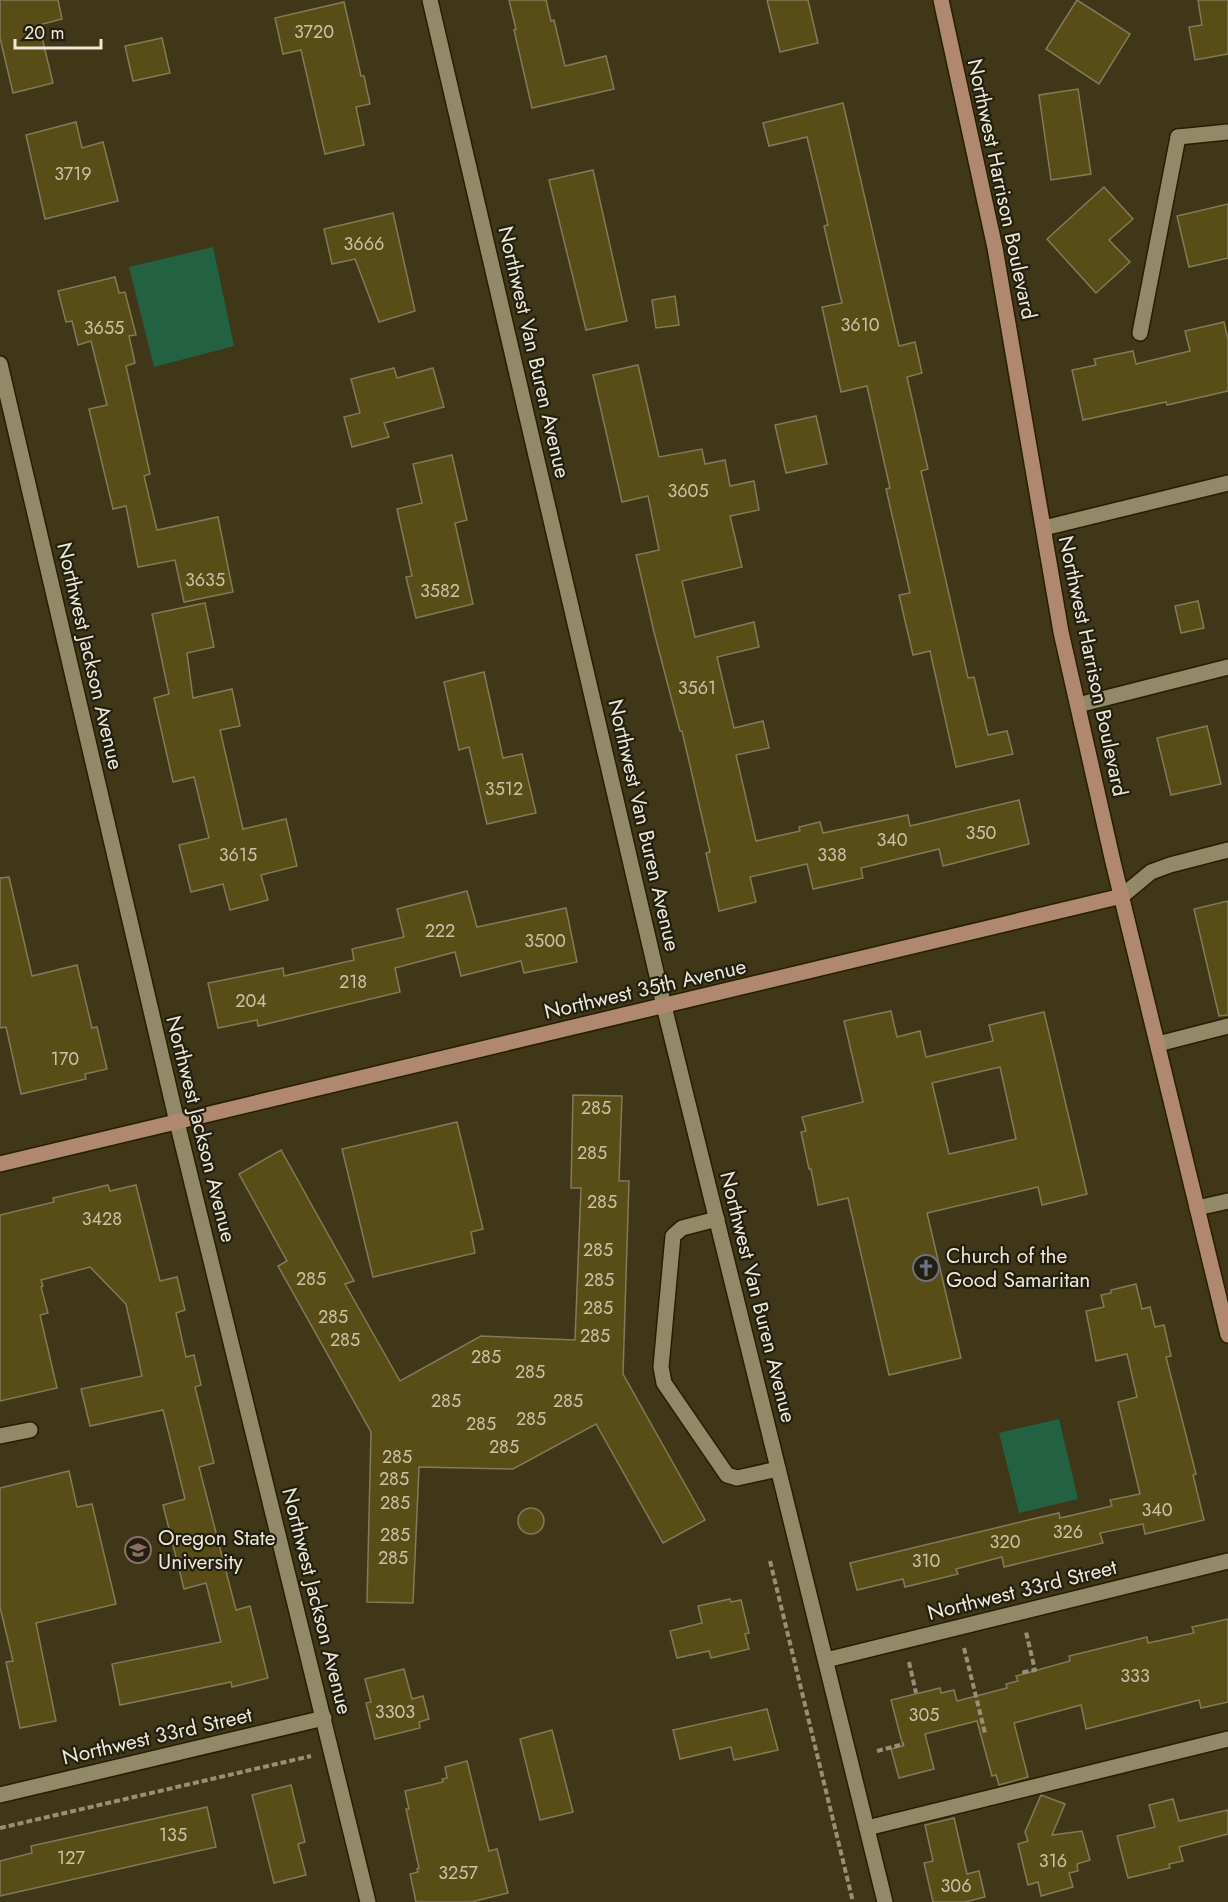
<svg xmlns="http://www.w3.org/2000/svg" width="1228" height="1902" viewBox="0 0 1228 1902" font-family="Jost,sans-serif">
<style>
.green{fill:#226141}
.building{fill:#594d17;stroke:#827a58;stroke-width:1.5;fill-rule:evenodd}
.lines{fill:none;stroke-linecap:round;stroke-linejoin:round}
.service-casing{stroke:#261e00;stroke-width:18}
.minor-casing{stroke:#261e00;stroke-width:18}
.tertiary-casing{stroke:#261e00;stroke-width:18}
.secondary-casing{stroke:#261e00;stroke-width:18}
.path{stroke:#979078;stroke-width:4;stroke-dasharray:6 3;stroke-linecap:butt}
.service{stroke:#918967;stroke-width:15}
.minor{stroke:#918967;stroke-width:15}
.tertiary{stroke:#918967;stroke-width:15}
.secondary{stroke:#b08870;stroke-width:15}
.labels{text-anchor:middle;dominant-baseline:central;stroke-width:4.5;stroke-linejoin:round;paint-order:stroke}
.number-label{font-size:18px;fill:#c9c2a7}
.street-label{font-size:21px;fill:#eee9d7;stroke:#221f11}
.poi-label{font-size:21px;fill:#eee9d7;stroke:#221f11;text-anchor:start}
</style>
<rect width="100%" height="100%" fill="#3f3718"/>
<g class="green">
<polygon points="213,247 234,346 154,367 129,267"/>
<polygon points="1059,1419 1078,1499 1019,1513 999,1433"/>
</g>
<g class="building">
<polygon points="0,0 58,0 62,19 39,25 53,83 13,93 0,38"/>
<polygon points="509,0 546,0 551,21 554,20 565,66 606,56 614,89 532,108 514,30 516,29"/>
<polygon points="767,0 808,0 818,43 780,52"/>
<polygon points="1077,0 1130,34 1099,84 1046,49"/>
<polygon points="1198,0 1228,0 1228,54 1195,60 1189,27 1202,25"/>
<polygon points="344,2 361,76 364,76 370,104 356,107 364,145 325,154 301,50 283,54 275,18"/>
<polygon points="162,38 170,73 133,81 125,46"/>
<polygon points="1078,89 1091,174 1051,180 1039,95"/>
<polygon points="843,103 899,346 915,342 922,373 907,377 928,469 921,471 968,678 974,677 988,735 1007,731 1013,754 956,767 930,651 913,655 899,595 910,593 886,489 890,488 867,386 841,392 822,307 842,303 824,226 828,225 807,137 769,146 763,123"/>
<polygon points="76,122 82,148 103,142 118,201 45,219 26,135"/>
<polygon points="593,170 627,321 586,330 549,180"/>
<polygon points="1104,187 1133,219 1109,240 1130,262 1096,293 1047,239"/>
<polygon points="1228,204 1228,258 1189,267 1177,216"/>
<polygon points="393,213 415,311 379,322 355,259 332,264 324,229"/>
<polygon points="115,277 119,293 125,292 136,335 129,336 135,363 126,366 150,474 144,476 157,530 218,517 233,592 184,602 175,560 138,567 126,506 113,509 89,409 107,405 91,341 78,345 72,321 66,322 58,291"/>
<polygon points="675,296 679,325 656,328 652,300"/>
<polygon points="1224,322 1228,340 1228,391 1167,405 1166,402 1083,420 1072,370 1096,365 1094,359 1133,351 1136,364 1190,351 1185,331"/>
<polygon points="638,365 659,457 702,449 705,464 725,460 730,486 754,481 759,510 730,516 742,567 682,581 695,637 754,622 759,647 717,657 734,728 763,721 769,748 736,755 756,841 800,831 799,827 820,822 823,833 908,815 910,826 1019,800 1029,844 943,866 939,849 861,868 863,878 813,889 807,864 750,877 756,902 719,911 706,853 710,852 682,731 680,731 654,632 636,555 659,550 648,496 622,502 593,375"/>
<polygon points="394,368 397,378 433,368 444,407 384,423 389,437 352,447 344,417 360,413 351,379"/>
<polygon points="816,416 827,464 786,473 775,425"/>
<polygon points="452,455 467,520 455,523 473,604 416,618 406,577 412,576 397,509 422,503 413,464"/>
<polygon points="1198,601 1204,628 1181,633 1175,606"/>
<polygon points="205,603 214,647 187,653 193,698 232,689 240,726 220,730 243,829 286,819 297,866 261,875 268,900 230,910 223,884 191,892 179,845 209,838 194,777 173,782 154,698 169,694 152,614"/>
<polygon points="484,672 503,758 522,754 536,813 487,824 469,747 459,750 444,682"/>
<polygon points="1207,726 1221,784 1171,795 1157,738"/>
<polygon points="9,877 32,976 77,965 92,1028 97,1027 107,1069 85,1074 86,1079 21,1094 6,1027 0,1028 0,878"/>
<polygon points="467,891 477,927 566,908 577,962 524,973 521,961 461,976 455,952 395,968 400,992 258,1026 257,1020 218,1028 208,983 283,968 284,976 354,960 352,949 404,937 397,909"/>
<polygon points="1228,901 1228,1015 1219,1016 1194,909"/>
<path d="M 891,1011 L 897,1037 L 920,1031 L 926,1057 L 993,1041 L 989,1025 L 1044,1012 L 1087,1194 L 1042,1205 L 1038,1187 L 927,1213 L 961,1358 L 889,1375 L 848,1198 L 818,1205 L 811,1169 L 809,1169 L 801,1132 L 806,1131 L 802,1117 L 863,1102 L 844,1021 ZM 1000,1067 L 1016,1139 L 949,1154 L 932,1083 Z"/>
<polygon points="573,1095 622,1096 619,1181 629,1181 623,1374 705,1520 663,1543 596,1424 513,1469 419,1467 413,1603 367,1602 371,1432 278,1266 287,1261 239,1174 281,1150 354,1281 345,1284 400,1381 481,1336 575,1340 581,1188 571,1188"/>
<polygon points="457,1122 483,1229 471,1232 475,1253 373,1277 342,1149"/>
<polygon points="108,1185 110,1191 136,1185 160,1281 177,1277 185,1310 176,1313 186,1357 194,1355 201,1385 195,1387 214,1463 199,1467 236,1610 250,1606 268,1678 232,1687 231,1682 120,1705 112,1664 221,1642 206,1583 184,1589 163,1505 185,1499 163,1410 90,1426 81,1389 142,1376 126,1304 90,1267 41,1280 43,1286 41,1287 48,1313 40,1315 57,1388 0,1401 0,1215 54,1202 53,1198"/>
<polygon points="1136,1284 1142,1309 1150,1307 1155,1327 1164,1325 1171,1356 1166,1357 1196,1474 1193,1475 1204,1520 1145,1534 1143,1524 1100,1533 1103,1543 1004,1567 1002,1557 956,1569 958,1574 905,1587 903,1579 857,1590 850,1563 1041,1517 1059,1513 1060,1518 1112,1506 1110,1500 1140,1494 1118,1402 1137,1397 1127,1354 1096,1361 1086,1311 1104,1307 1101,1295 1111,1293 1111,1290"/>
<polygon points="69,1471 77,1507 92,1504 116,1604 36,1623 56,1721 20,1728 6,1662 13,1661 0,1607 0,1488"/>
<circle cx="531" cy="1521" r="13"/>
<polygon points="730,1599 731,1602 741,1600 749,1633 745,1634 749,1649 711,1658 709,1651 677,1658 670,1631 702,1623 698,1606"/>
<polygon points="1228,1619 1228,1702 1201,1708 1199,1700 1086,1729 1081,1705 1014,1723 1028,1777 999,1785 996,1775 992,1776 977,1721 925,1734 934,1769 899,1778 891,1749 903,1746 891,1700 940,1688 941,1693 954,1690 957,1701 1007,1688 1006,1684 1018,1681 1016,1676 1070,1661 1069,1656 1147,1637 1148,1643 1194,1633 1192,1627"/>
<polygon points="404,1669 412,1699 423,1696 429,1719 419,1722 420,1728 375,1739 366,1703 371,1702 365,1679"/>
<polygon points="767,1709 778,1750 734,1760 731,1747 680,1759 673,1730"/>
<polygon points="552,1730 573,1812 540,1820 520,1739"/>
<polygon points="467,1761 489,1851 497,1849 508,1893 471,1902 416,1902 410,1874 418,1872 417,1869 419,1868 406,1809 409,1809 405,1791 443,1782 442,1779 447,1778 445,1767"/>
<polygon points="291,1785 305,1842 298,1844 306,1875 274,1883 252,1795"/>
<polygon points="1041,1795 1065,1804 1052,1835 1082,1831 1090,1860 1077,1864 1078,1871 1069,1873 1073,1887 1041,1896 1038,1882 1028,1885 1018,1844 1028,1841 1025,1832"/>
<polygon points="1173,1799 1179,1821 1228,1810 1228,1834 1179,1847 1183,1861 1169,1864 1170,1868 1128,1878 1117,1836 1155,1827 1149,1805"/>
<polygon points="207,1807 216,1847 0,1896 0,1861 32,1853 31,1846"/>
<polygon points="954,1818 967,1874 979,1871 985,1897 965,1902 933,1902 924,1863 933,1861 925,1825"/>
</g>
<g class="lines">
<defs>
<g id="service">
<polyline points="1140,333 1178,137"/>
<polyline points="1078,705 1228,667"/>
<polyline points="1158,1044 1228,1026"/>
<polyline points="717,1219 682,1228 673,1236 661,1367 664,1383 727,1475 737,1478 778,1469"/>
<polyline points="867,1828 1228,1739"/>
</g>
<g id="minor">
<polyline points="430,0 664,1006 885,1902"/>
<polyline points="1178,137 1228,132"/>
<polyline points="0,364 177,1122 368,1902"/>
<polyline points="1122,896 1151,872 1170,865 1228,850"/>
<polyline points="1197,1208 1228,1201"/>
<polyline points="0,1436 30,1430"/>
<polyline points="826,1660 1228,1561"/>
<polyline points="0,1795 324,1718"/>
</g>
<polyline id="tertiary" points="1044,528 1228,483"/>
<g id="secondary">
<polyline points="941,0 995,248 1061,632 1113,862 1228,1335"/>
<polyline points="0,1164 1122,896"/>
</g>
</defs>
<use href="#service" class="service-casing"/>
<use href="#minor" class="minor-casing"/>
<use href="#tertiary" class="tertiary-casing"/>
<use href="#secondary" class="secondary-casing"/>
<g class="path">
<polyline points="770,1561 853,1902"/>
<polyline points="964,1648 985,1733"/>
<polyline points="909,1662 916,1693"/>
<polyline points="1025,1673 1024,1672 1035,1670 1026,1632"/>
<polyline points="877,1751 904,1744"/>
<polyline points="0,1828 311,1756"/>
</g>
<use href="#service" class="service"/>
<use href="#minor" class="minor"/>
<use href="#tertiary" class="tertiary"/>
<use href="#secondary" class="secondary"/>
</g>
<defs>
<symbol id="church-ring" viewBox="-11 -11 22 22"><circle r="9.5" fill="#221f11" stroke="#6b7280" stroke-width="1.5"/><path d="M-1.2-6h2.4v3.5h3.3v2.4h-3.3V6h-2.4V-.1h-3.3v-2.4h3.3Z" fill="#6b7280"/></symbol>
<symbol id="university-ring" viewBox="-11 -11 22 22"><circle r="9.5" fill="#221f11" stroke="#8d6e63" stroke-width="1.5"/><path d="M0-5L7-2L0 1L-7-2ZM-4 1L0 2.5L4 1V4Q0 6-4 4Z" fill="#8d6e63"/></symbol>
</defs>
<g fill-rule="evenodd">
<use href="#church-ring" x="911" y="1253" width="30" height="30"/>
<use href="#university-ring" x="123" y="1535" width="30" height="30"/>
</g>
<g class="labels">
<g class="number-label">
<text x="314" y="32">3720</text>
<text x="73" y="174">3719</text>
<text x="364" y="244">3666</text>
<text x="860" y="325">3610</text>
<text x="104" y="328">3655</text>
<text x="688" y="491">3605</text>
<text x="205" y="580">3635</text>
<text x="440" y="591">3582</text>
<text x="697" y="688">3561</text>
<text x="504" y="789">3512</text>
<text x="981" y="833">350</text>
<text x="892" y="840">340</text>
<text x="238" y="855">3615</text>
<text x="832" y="855">338</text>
<text x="440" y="931">222</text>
<text x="545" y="941">3500</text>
<text x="353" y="982">218</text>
<text x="251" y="1001">204</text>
<text x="65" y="1059">170</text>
<text x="596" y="1108">285</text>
<text x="592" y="1153">285</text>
<text x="602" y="1202">285</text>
<text x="102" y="1219">3428</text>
<text x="598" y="1250">285</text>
<text x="311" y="1279">285</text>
<text x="599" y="1280">285</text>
<text x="598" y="1308">285</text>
<text x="333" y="1317">285</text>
<text x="595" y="1336">285</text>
<text x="345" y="1340">285</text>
<text x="486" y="1357">285</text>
<text x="530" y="1372">285</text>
<text x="446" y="1401">285</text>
<text x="568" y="1401">285</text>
<text x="531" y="1419">285</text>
<text x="481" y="1424">285</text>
<text x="504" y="1447">285</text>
<text x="397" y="1457">285</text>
<text x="394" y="1479">285</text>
<text x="395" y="1503">285</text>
<text x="1157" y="1510">340</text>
<text x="1068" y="1532">326</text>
<text x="395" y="1535">285</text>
<text x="1005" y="1542">320</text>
<text x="393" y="1558">285</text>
<text x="926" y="1561">310</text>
<text x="1135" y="1676">333</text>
<text x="395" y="1712">3303</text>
<text x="924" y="1715">305</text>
<text x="173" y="1835">135</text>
<text x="71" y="1858">127</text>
<text x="1053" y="1861">316</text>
<text x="458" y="1873">3257</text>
<text x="956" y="1886">306</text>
</g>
<g class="street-label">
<text transform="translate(1002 189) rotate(78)">Northwest Harrison Boulevard</text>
<text transform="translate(534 352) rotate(77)">Northwest Van Buren Avenue</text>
<text transform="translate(90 656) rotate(77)">Northwest Jackson Avenue</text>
<text transform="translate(1093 666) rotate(78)">Northwest Harrison Boulevard</text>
<text transform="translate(644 825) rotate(77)">Northwest Van Buren Avenue</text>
<text transform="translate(645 989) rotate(-13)">Northwest 35th Avenue</text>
<text transform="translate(201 1129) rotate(76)">Northwest Jackson Avenue</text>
<text transform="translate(758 1297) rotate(76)">Northwest Van Buren Avenue</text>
<text transform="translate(1022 1590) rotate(-14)">Northwest 33rd Street</text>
<text transform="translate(317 1601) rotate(76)">Northwest Jackson Avenue</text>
<text transform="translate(157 1736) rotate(-13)">Northwest 33rd Street</text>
</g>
<g class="poi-label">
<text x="946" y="1256">Church of the<tspan x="946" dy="24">Good Samaritan</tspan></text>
<text x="158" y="1538">Oregon State<tspan x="158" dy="24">University</tspan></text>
</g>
</g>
<path d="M15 39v9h86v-9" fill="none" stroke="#eee9d7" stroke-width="3"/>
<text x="24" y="39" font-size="18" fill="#eee9d7" stroke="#221f11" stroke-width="4.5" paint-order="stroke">20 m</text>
</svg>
